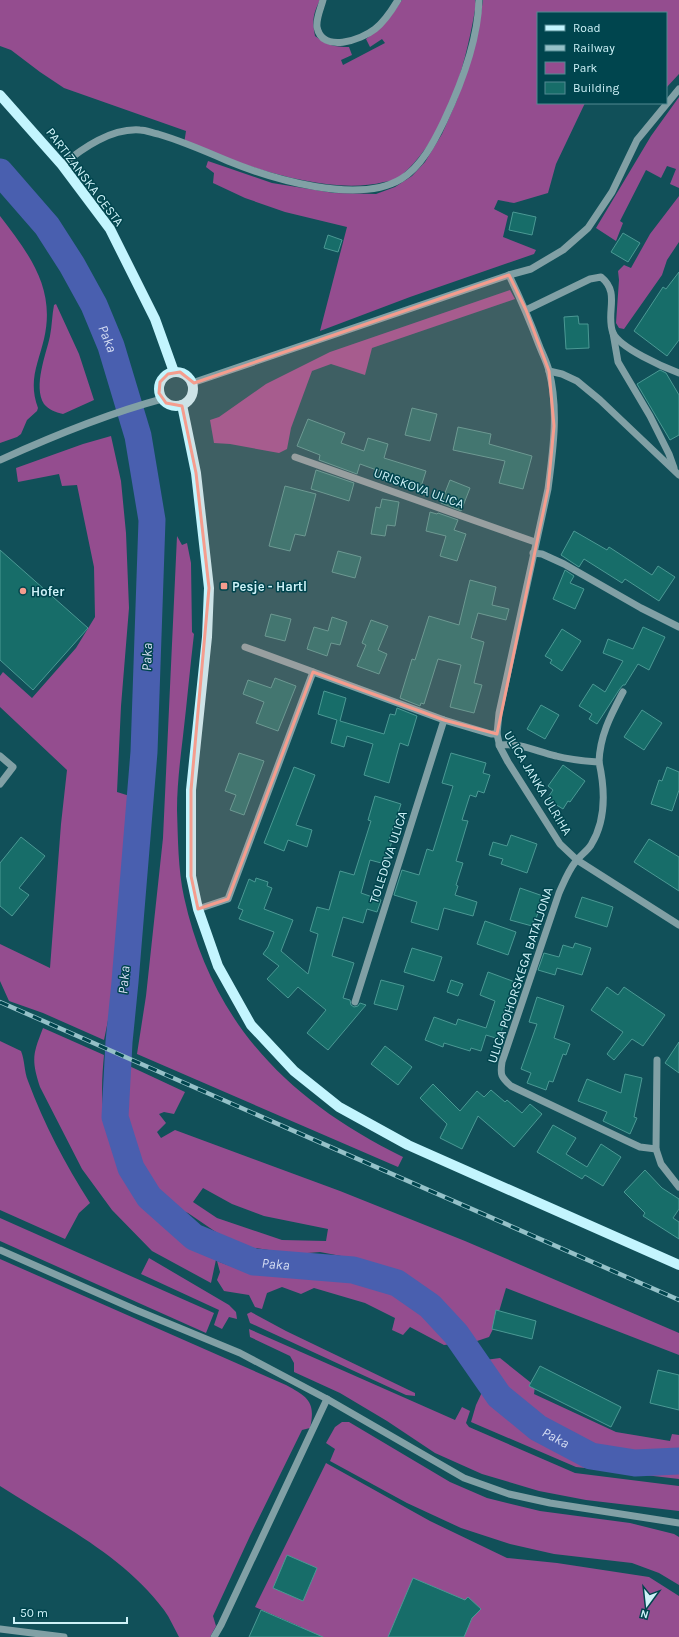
<svg xmlns="http://www.w3.org/2000/svg" width="679" height="1637" viewBox="0 0 679 1637" font-family="Karla,sans-serif">
<style>
.green{fill:#944d8f;fill-rule:evenodd}
.lines{fill:none;stroke-linecap:round;stroke-linejoin:round}
.river{stroke:#495faf;stroke-width:27}
.building{fill:#176d69;stroke:#4b9994}
.minor{stroke:#81a0a5;stroke-width:7}
.major{stroke:#c3f5fe;stroke-width:10}
.rail-casing{stroke:#95c1c8;stroke-width:4.5}
.rail{stroke:#00454e;stroke-width:3;stroke-dasharray:9;stroke-linecap:butt}
.marked{fill:#f59d8e;fill-opacity:0.2;stroke:#f59d8e;stroke-width:3;stroke-linejoin:round}
.poi-dot{fill:#f59d8e;stroke:#00454e;stroke-width:1.5}
.labels{text-anchor:middle;dominant-baseline:central;stroke-width:3;stroke-linejoin:round;paint-order:stroke}
.street-label{font-size:13px;fill:#cef2f8;stroke:#00454e}
.poi-label{font-size:13px;font-weight:bold;fill:#cef2f8;stroke:#00454e;text-anchor:start}
.water-label{font-size:14px;font-style:italic;fill:#d4dcf2;stroke:#00454e}
</style>
<rect width="100%" height="100%" fill="#115059"/>
<g class="green">
<path d="M 0,0 L 320,0 C 313,14 312,20 315,36 C 327,45 334,47 349,47 L 352,55 L 341,60 L 343,65 L 385,43 L 382,39 L 370,47 L 366,39 C 384,26 390,18 402,0 L 475,0 L 476,4 C 467,58 451,122 414,163 C 409,168 402,176 396,179 C 392,181 388,181 384,182 C 325,197 241,163 184,144 L 186,131 L 64,88 L 40,72 L 11,50 L 0,46 Z"/>
<polygon points="483,0 679,0 679,74 666,88 666,13 538,13 538,103 585,103 556,164 548,193 514,203 498,200 494,209 508,216 503,237 536,250 534,254 410,297 320,331 347,227 285,212 245,198 213,183 214,173 206,167 208,161 272,183 334,193 376,194 395,187 412,176 425,162 442,134 457,100 478,33"/>
<polygon points="679,97 679,188 670,184 676,169 667,166 661,178 646,170 620,221 623,223 616,241 596,228 651,136"/>
<polygon points="679,196 679,242 667,260 662,275 624,329 619,328 616,323 619,280 618,271 624,265 631,268 650,234"/>
<path d="M 0,216 C 29,254 56,288 44,339 C 38,364 28,381 38,408 L 37,411 L 27,420 L 21,434 L 17,437 L 0,443 Z"/>
<polygon points="510,290 515,299 372,348 365,375 331,364 312,371 291,428 287,449 279,453 230,444 214,443 210,420 219,417 266,384 330,352"/>
<path d="M 56,304 L 79,354 L 94,400 L 63,414 C 55,412 49,410 44,404 C 33,386 46,355 50,336 C 52,326 52,315 54,305 Z"/>
<polygon points="111,436 121,481 126,533 129,608 121,706 117,792 133,797 113,996 104,1040 43,1013 9,1001 0,981 0,944 50,968 61,824 67,770 0,707 0,676 3,672 32,698 76,648 95,617 94,567 77,485 62,486 59,474 18,482 16,468 83,444"/>
<path d="M 177,536 L 182,545 L 187,543 L 191,563 L 192,632 L 194,634 C 190,668 187,702 183,736 C 180,761 177,786 177,810 C 178,839 178,869 184,897 C 212,1024 289,1101 403,1157 L 398,1167 L 137,1054 L 146,996 L 163,838 Z"/>
<path d="M 43,1028 L 104,1055 C 102,1076 101,1095 104,1116 C 105,1125 109,1134 112,1142 C 130,1197 161,1237 217,1255 L 211,1283 L 152,1251 L 112,1210 L 82,1169 L 40,1087 C 31,1059 33,1054 43,1028 Z"/>
<path d="M 0,1041 L 21,1051 C 25,1061 24,1071 28,1081 C 44,1124 65,1164 90,1203 L 79,1213 L 65,1239 L 0,1210 Z"/>
<path d="M 125,1064 L 185,1092 L 174,1114 L 164,1112 L 159,1114 L 166,1123 L 157,1132 L 161,1138 L 175,1130 L 340,1191 L 465,1241 L 679,1333 L 679,1355 L 506,1288 L 495,1325 L 489,1337 L 474,1342 L 431,1294 L 409,1278 L 357,1259 L 320,1252 L 295,1254 L 235,1245 L 188,1213 L 171,1206 L 157,1192 L 139,1163 L 129,1136 L 125,1112 L 124,1080 ZM 203,1188 L 232,1204 L 264,1216 L 328,1229 L 326,1241 L 282,1240 L 217,1218 L 193,1202 Z"/>
<polygon points="0,1218 214,1313 206,1333 0,1241"/>
<polygon points="149,1258 229,1305 236,1312 237,1319 229,1317 222,1329 214,1325 219,1310 141,1274"/>
<path d="M 0,1259 L 286,1385 C 308,1397 316,1402 310,1428 L 302,1430 L 250,1536 L 213,1616 L 216,1626 L 210,1637 L 179,1637 C 174,1628 170,1618 164,1610 C 122,1554 57,1523 0,1486 Z"/>
<path d="M 217,1261 C 239,1270 270,1277 294,1277 C 308,1277 321,1274 334,1275 C 390,1277 420,1305 455,1344 L 444,1345 L 410,1327 L 403,1335 L 392,1330 L 395,1318 L 365,1303 L 314,1288 L 301,1294 L 282,1287 L 267,1293 L 262,1309 L 255,1307 L 249,1295 L 224,1291 L 217,1280 L 220,1272 Z"/>
<polygon points="251,1312 286,1331 415,1393 415,1396 406,1395 250,1323 247,1314"/>
<polygon points="249,1329 455,1420 462,1407 470,1411 466,1423 469,1427 575,1473 679,1486 679,1511 586,1500 539,1491 482,1474 435,1453 387,1421 340,1393 294,1372 294,1363 290,1356 250,1337"/>
<path d="M 500,1358 L 535,1386 L 534,1394 L 616,1432 L 670,1441 L 672,1434 L 679,1435 L 679,1455 C 670,1455 660,1456 651,1456 C 600,1455 536,1423 501,1386 C 495,1379 490,1368 485,1360 Z"/>
<polygon points="484,1388 491,1399 533,1433 571,1454 623,1469 639,1471 679,1467 679,1479 576,1467 471,1422 476,1405"/>
<polygon points="342,1422 349,1422 450,1482 487,1498 540,1511 630,1523 674,1534 679,1537 679,1585 659,1573 632,1563 554,1554 510,1544 461,1528 407,1503 330,1461 335,1449 326,1443 335,1427"/>
<polygon points="326,1463 430,1521 507,1558 557,1563 649,1577 679,1596 679,1637 298,1637 301,1627 255,1607"/>
</g>
<g class="lines">
<path class="river" id="s1" d="M 0,172 L 47,226 L 72,265 L 94,305 L 111,346 L 138,436 L 152,520 L 144,752 L 125,982 L 119,1042 L 115,1117 L 131,1168 L 149,1197 L 194,1237 L 254,1262 L 353,1270 L 397,1283 L 430,1306 L 456,1334 L 499,1396 L 538,1428 L 591,1456 L 635,1463 L 679,1461"/>
</g>
<g class="building">
<polygon points="513,212 536,217 532,235 509,230"/>
<polygon points="623,233 640,243 628,262 611,252"/>
<polygon points="328,235 342,240 338,252 324,248"/>
<polygon points="679,272 679,340 667,356 634,331 663,287 666,289"/>
<polygon points="578,316 579,324 588,324 589,348 566,349 564,317"/>
<polygon points="660,370 666,373 679,395 679,435 670,440 637,384"/>
<polygon points="412,408 437,414 430,441 405,435"/>
<polygon points="308,419 345,433 341,443 364,451 368,438 388,444 384,458 426,471 420,490 394,482 396,477 360,464 357,474 319,460 320,455 297,446"/>
<polygon points="458,427 491,434 489,444 532,456 523,489 499,483 505,461 453,450"/>
<polygon points="316,470 354,483 349,501 311,489"/>
<polygon points="450,480 470,488 461,511 441,503"/>
<polygon points="285,486 316,494 305,536 295,534 290,551 269,546"/>
<polygon points="382,499 399,502 395,526 387,525 385,536 371,534 376,507 380,508"/>
<polygon points="430,512 437,514 438,513 458,520 454,530 466,534 457,561 440,556 446,536 426,531"/>
<polygon points="574,531 607,550 609,547 652,575 658,566 675,577 659,601 625,579 622,583 584,559 579,567 561,555"/>
<polygon points="0,550 88,628 33,690 0,660"/>
<polygon points="338,551 361,557 355,578 332,572"/>
<polygon points="565,570 574,576 570,583 584,589 575,609 553,599"/>
<polygon points="470,580 496,587 492,605 509,609 506,620 478,613 471,638 484,642 474,683 482,685 474,713 450,707 461,665 438,659 424,704 421,703 420,706 400,698 412,659 415,660 429,616 459,625"/>
<polygon points="271,614 291,619 285,641 265,636"/>
<polygon points="332,617 347,622 340,645 331,643 327,656 307,649 314,627 328,631"/>
<polygon points="371,620 388,626 378,650 387,654 379,674 357,666 366,645 362,643"/>
<polygon points="643,627 665,637 649,670 638,664 625,685 623,685 619,690 597,724 589,719 592,714 579,706 593,684 605,692 623,661 603,653 608,639 633,649"/>
<polygon points="562,629 581,641 562,671 550,663 552,660 545,656"/>
<polygon points="275,678 296,686 278,731 256,723 264,702 243,694 248,680 271,688"/>
<polygon points="324,691 346,698 340,721 384,734 390,714 395,715 397,708 417,716 408,746 400,743 389,783 364,775 373,744 347,736 344,747 331,743 337,720 318,714"/>
<polygon points="541,705 559,715 545,739 527,729"/>
<polygon points="642,710 662,723 644,750 624,737"/>
<polygon points="239,753 264,761 244,815 230,810 236,795 225,791"/>
<polygon points="451,753 486,763 483,773 490,775 484,793 478,791 476,797 470,795 462,820 468,821 456,861 463,863 456,885 458,886 455,895 477,902 473,916 444,908 438,930 411,922 417,902 394,895 402,870 419,875 427,849 433,851 453,786 442,783"/>
<polygon points="563,765 585,781 570,802 568,801 563,809 547,799 553,790 548,786"/>
<polygon points="294,767 315,775 296,825 312,830 307,847 288,840 284,851 264,843"/>
<polygon points="667,767 679,772 679,790 672,811 651,804 659,780 662,781"/>
<polygon points="375,796 401,804 389,840 392,841 385,864 370,860 361,893 381,900 377,912 367,909 363,923 343,917 332,956 354,963 343,998 350,1000 351,1005 354,1007 358,1006 360,1003 366,1005 328,1050 307,1033 326,1010 298,987 288,998 267,979 279,966 263,954 268,947 274,932 239,919 243,910 238,908 249,879 255,882 256,878 268,882 267,886 272,888 264,909 293,920 281,951 308,974 318,934 310,931 317,907 329,910 340,871 354,875 371,821 368,820"/>
<polygon points="511,835 537,844 527,873 501,864 503,859 489,855 493,842 507,846"/>
<polygon points="21,837 45,856 19,888 29,895 12,916 0,906 0,863"/>
<polygon points="649,839 679,857 679,891 634,862"/>
<polygon points="520,888 543,896 536,919 534,918 532,926 510,920"/>
<polygon points="582,897 613,907 607,927 575,917"/>
<polygon points="485,921 516,932 508,955 477,944"/>
<polygon points="575,943 591,948 582,975 557,968 555,975 538,970 544,953 559,957 563,945 573,948"/>
<polygon points="412,948 442,957 434,981 404,972"/>
<polygon points="488,972 515,982 503,1014 506,1016 499,1039 486,1035 481,1051 471,1048 470,1051 444,1043 443,1047 425,1040 434,1017 456,1025 458,1019 486,1028 495,1001 480,995"/>
<polygon points="381,980 404,986 397,1010 374,1004"/>
<polygon points="451,980 463,984 458,996 447,992"/>
<polygon points="607,987 618,995 624,987 665,1015 643,1046 632,1039 614,1060 607,1054 623,1032 591,1010"/>
<polygon points="537,997 564,1006 554,1038 570,1044 566,1055 563,1054 553,1082 549,1081 546,1090 527,1083 531,1073 521,1069 537,1024 529,1022"/>
<polygon points="679,1042 679,1073 665,1063"/>
<polygon points="385,1046 412,1067 398,1085 371,1064"/>
<polygon points="625,1074 642,1078 634,1117 637,1118 630,1134 603,1121 607,1112 578,1101 587,1079 621,1093"/>
<polygon points="433,1084 460,1111 477,1091 484,1097 491,1090 505,1102 507,1100 522,1113 530,1104 542,1114 514,1147 478,1116 462,1149 440,1138 447,1124 420,1098"/>
<polygon points="553,1125 576,1138 566,1154 587,1167 601,1144 621,1157 603,1186 585,1175 582,1179 537,1152"/>
<polygon points="645,1170 662,1188 679,1199 679,1209 673,1218 679,1222 679,1239 643,1216 645,1213 624,1192"/>
<polygon points="496,1310 536,1321 532,1339 492,1329"/>
<polygon points="540,1366 621,1407 611,1427 529,1386"/>
<polygon points="658,1370 679,1375 679,1410 650,1403"/>
<polygon points="287,1555 317,1568 303,1601 273,1588"/>
<polygon points="413,1578 465,1600 468,1597 481,1609 472,1618 464,1637 388,1637"/>
<polygon points="261,1610 323,1637 249,1637"/>
</g>
<g class="lines">
<g class="minor">
<path d="M 323,0 C 321,8 316,18 317,27 C 322,54 361,40 375,29 C 384,22 392,10 398,0"/>
<path d="M 62,165 C 83,148 111,128 140,130 C 146,130 152,133 158,134 C 182,141 205,151 228,161 C 272,179 358,205 401,179 C 421,167 434,142 444,121 C 461,85 478,40 479,0"/>
<path d="M 509,275 C 520,298 530,321 539,345 C 542,353 547,362 549,371 C 559,409 553,451 548,489 L 499,713 L 497,734 L 500,747 L 508,762 L 560,844 L 577,860 L 679,925"/>
<path d="M 526,310 L 590,279 L 601,277 C 621,293 605,313 613,333 C 620,348 663,367 679,373"/>
<polyline points="613,333 618,362 650,416 669,454 674,468"/>
<polyline points="549,371 562,374 577,381 600,400 679,475"/>
<polyline points="192,383 509,275 531,269 563,250 588,228 612,192 637,140 679,89"/>
<polyline points="295,457 535,542"/>
<path d="M 0,460 C 53,436 106,414 162,399"/>
<polyline points="533,553 542,554 564,564 641,608 679,627"/>
<polyline points="245,647 444,720 491,734 497,734"/>
<path d="M 499,745 C 522,743 535,751 556,756 C 570,760 585,761 599,762 C 605,789 606,821 591,845 C 587,851 581,855 576,861 C 568,871 564,882 559,893 L 502,1062 C 500,1075 501,1077 511,1086 L 627,1141 L 640,1147 L 656,1149 L 661,1164 L 679,1187"/>
<polyline points="0,756 13,767 0,784"/>
<path d="M 599,762 C 600,735 611,715 623,692"/>
<polyline points="198,909 228,899 313,672"/>
<polyline points="355,1002 444,720"/>
<polyline points="656,1149 657,1060"/>
<polyline points="0,1250 136,1310 240,1353 327,1399 464,1478 509,1494 550,1503 679,1523"/>
<polyline points="0,1629 64,1637"/>
<polyline points="214,1637 221,1625 327,1399"/>
</g>
<g class="major">
<polyline points="0,95 62,165 110,229 155,319 174,372"/>
<circle cx="176" cy="389" r="17"/>
<polyline points="182,405 196,473 209,588 207,637 191,790 191,876 198,909 218,966 251,1025 294,1071 339,1107 408,1145 679,1265"/>
</g>
<defs>
<polyline id="rail" points="0,1002 679,1300"/>
</defs>
<use href="#rail" class="rail-casing"/>
<use href="#rail" class="rail"/>
</g>
<path class="marked" d="M 509,275 L 526,310 L 549,371 L 554,426 L 548,489 L 497,734 L 444,720 L 313,672 L 228,899 L 198,909 L 191,876 L 191,790 L 209,588 L 196,473 L 182,406 L 166,403 L 159,393 L 160,382 L 168,374 L 180,372 L 194,383 Z"/>
<g class="poi-dot">
<rect x="220" y="582" width="8" height="8" rx="2"/>
<circle cx="23" cy="591" r="4"/>
</g>
<g class="labels">
<g class="street-label">
<text transform="translate(85 177) rotate(53)">PARTIZANSKA CESTA</text>
<text transform="translate(419 488) rotate(20)">URISKOVA ULICA</text>
<text transform="translate(538 783) rotate(59)">ULICA JANKA ULRIHA</text>
<text transform="translate(388 857) rotate(-72)">TOLEDOVA ULICA</text>
<text transform="translate(520 975) rotate(-72)">ULICA POHORSKEGA BATALJONA</text>
</g>
<g class="poi-label">
<text x="232" y="586">Pesje - Hartl</text>
<text x="31" y="591">Hofer</text>
</g>
<g class="water-label">
<text stroke="none"><textPath href="#s1" startOffset="200">Paka</textPath></text>
<text transform="translate(147 657) rotate(-88)">Paka</text>
<text transform="translate(124 980) rotate(-85)">Paka</text>
<text stroke="none"><textPath href="#s1" startOffset="1220">Paka</textPath></text>
<text stroke="none"><textPath href="#s1" startOffset="1568">Paka</textPath></text>
</g>
</g>
<rect x="537" y="12" width="130" height="92" fill="#00454e" stroke="#528a92"/>
<rect x="545" y="25" width="20" height="6" fill="#c3f5fe" stroke="#528a92"/>
<text x="573" y="32" font-size="12" fill="#cef2f8">Road</text>
<rect x="545" y="45" width="20" height="6" fill="#95c1c8" stroke="#528a92"/>
<text x="573" y="52" font-size="12" fill="#cef2f8">Railway</text>
<rect x="545" y="62" width="20" height="12" fill="#944d8f" stroke="#528a92"/>
<text x="573" y="72" font-size="12" fill="#cef2f8">Park</text>
<rect x="545" y="82" width="20" height="12" fill="#176d69" stroke="#528a92"/>
<text x="573" y="92" font-size="12" fill="#cef2f8">Building</text>
<g transform="translate(647 1605) rotate(195)" stroke="#00454e" stroke-width="3" paint-order="stroke">
<path d="M0-3L7 15L0 10L-7 15Z" fill="#cef2f8"/>
<text y="-6" font-size="11" font-weight="bold" text-anchor="middle" fill="#cef2f8">N</text>
</g>
<path d="M14 1617v6h113v-6" fill="none" stroke="#cef2f8" stroke-width="2"/>
<text x="20" y="1617" font-size="12" fill="#cef2f8" stroke="#00454e" stroke-width="3" paint-order="stroke">50 m</text>
</svg>
